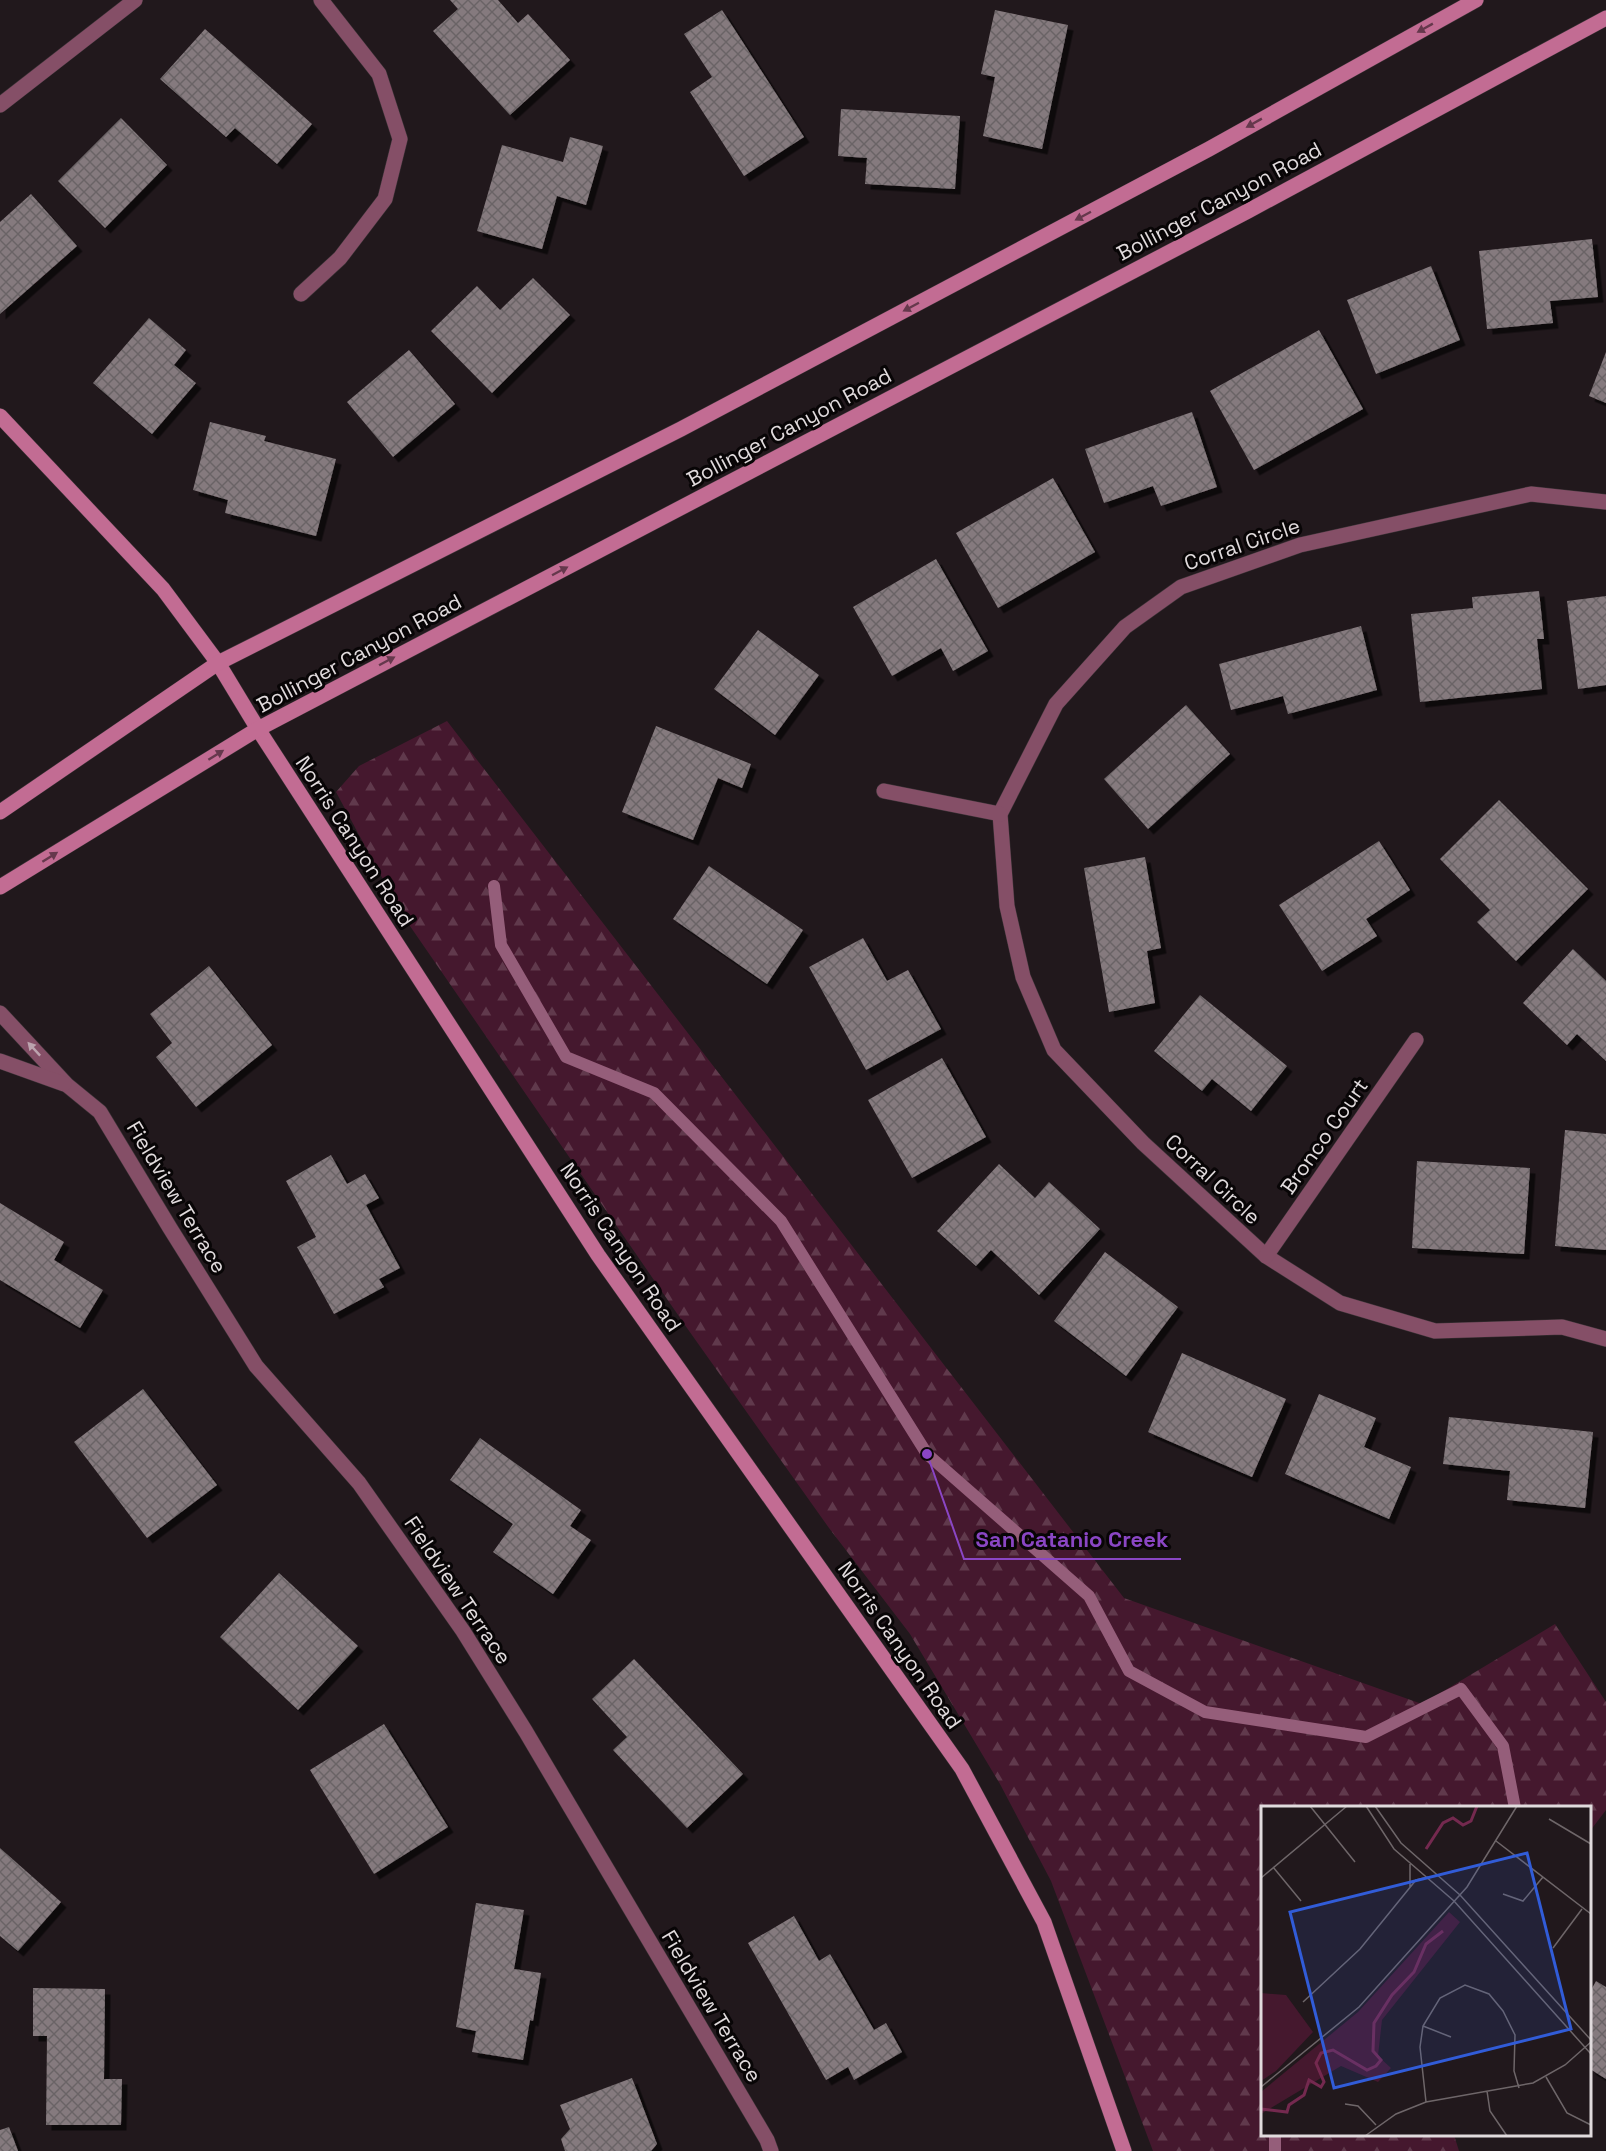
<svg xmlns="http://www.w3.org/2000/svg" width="1606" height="2151" viewBox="0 0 1606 2151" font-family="'Space Grotesk',sans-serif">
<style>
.forest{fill:url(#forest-firs)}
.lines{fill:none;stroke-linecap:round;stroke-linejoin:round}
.stream{stroke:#955e7a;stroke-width:12}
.building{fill:url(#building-cross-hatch);filter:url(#shadow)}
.street-casing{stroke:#3c3337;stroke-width:16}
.secondary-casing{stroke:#3c3337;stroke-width:16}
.street{stroke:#854f67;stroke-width:15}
.secondary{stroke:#c26c93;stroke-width:15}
.oneway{fill:#65384c}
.oneway2{fill:#bca3ae}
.labels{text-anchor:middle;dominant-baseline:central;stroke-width:6;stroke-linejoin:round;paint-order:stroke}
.street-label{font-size:21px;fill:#e1dbdd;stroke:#080506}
.inset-river{fill:none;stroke:#74294f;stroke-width:3}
.inset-road{fill:none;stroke:#6e6669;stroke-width:1.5}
.view{fill:#315cd8;fill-opacity:0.15;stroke:#315cd8;stroke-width:3}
.inset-edge{fill:none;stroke:#e1dbdd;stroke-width:3}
.leader{fill:none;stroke:#8a46c4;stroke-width:2}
.callout-dot{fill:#8a46c4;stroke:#080506;stroke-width:2}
.callout-label{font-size:22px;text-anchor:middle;font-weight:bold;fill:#8a46c4;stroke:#080506;stroke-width:6;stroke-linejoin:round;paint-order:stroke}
</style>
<defs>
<pattern id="forest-firs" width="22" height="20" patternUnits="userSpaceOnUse" patternTransform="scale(1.5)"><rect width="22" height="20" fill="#45182e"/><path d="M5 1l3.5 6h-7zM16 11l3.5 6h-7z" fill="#60394c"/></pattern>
<pattern id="building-cross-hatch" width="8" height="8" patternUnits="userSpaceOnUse" patternTransform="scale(1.5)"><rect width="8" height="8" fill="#857a7e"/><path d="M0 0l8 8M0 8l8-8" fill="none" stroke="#6b6466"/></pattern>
<filter id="shadow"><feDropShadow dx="5.5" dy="5.5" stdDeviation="0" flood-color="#0009"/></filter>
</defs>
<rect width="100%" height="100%" fill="#21181c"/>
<polygon class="forest" points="447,721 1124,1598 1422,1704 1555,1624 1606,1702 1606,1810 1590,1831 1590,1808 1262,1808 1262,2134 1454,2135 1459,2151 1153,2151 1051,1881 1000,1784 910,1634 829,1528 687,1328 401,913 336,792 359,766"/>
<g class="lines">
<g class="stream">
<polyline points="494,886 501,945 566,1057 654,1093 781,1221 927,1454 1089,1596 1129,1671 1205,1712 1366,1737 1461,1689 1503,1746 1515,1808"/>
<polyline points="1275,2134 1275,2151"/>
</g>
</g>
<g class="building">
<polygon points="450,0 498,0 518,23 528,14 570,60 510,115 433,31 458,9"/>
<polygon points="722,10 804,137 744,176 690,92 712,77 684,34"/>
<polygon points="995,10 1068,25 1042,149 983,136 995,77 981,74"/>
<polygon points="205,29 312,124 277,164 235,128 226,137 160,79"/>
<polygon points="841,109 960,116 955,189 865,184 867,158 838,156"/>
<polygon points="121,118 167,165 105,228 58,181"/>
<polygon points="570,137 603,146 586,205 557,196 542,249 477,231 502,145 563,162"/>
<polygon points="31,194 77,246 0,314 0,222"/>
<polygon points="1592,239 1598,297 1550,301 1553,323 1487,329 1479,251"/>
<polygon points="1431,266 1460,340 1376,374 1347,300"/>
<polygon points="533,278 570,315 492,393 431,331 477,286 500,310"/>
<polygon points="149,318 186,350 174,365 196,383 152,434 93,383"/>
<polygon points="1319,330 1363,409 1254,470 1210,391"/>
<polygon points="409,350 455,404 393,457 347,402"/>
<polygon points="1606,352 1606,403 1589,396"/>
<polygon points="1192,412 1217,487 1161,506 1153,486 1104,503 1085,449"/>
<polygon points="210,422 266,436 264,441 336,459 316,536 225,513 228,500 193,490"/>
<polygon points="1053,478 1095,552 998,608 956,533"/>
<polygon points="936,559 988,651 953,671 941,648 892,676 853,607"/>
<polygon points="1539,591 1544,639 1537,639 1542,689 1420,702 1411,614 1473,608 1472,597"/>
<polygon points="1606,596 1606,685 1578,689 1567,601"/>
<polygon points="1361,626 1377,690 1288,714 1283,696 1231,710 1219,664"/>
<polygon points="758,630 819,675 775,735 714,689"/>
<polygon points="1186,705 1230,754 1148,829 1104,779"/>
<polygon points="656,726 751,764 742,788 718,778 693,840 622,812"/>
<polygon points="1499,800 1588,889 1516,961 1477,922 1490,910 1440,859"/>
<polygon points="1379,841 1410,890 1366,919 1377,936 1322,971 1279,905"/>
<polygon points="1145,857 1161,948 1147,951 1155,1003 1109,1012 1084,868"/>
<polygon points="709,866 803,930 767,984 673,919"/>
<polygon points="863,938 887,981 908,970 941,1029 866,1070 809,967"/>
<polygon points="1573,949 1606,981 1606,1061 1577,1034 1567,1045 1523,1003"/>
<polygon points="209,966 272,1045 196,1107 156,1057 172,1043 150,1014"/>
<polygon points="1200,995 1287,1066 1251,1111 1212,1079 1202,1091 1154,1051"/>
<polygon points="942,1058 986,1137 912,1178 868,1100"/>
<polygon points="1565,1130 1606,1134 1606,1250 1555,1246"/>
<polygon points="331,1155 347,1184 365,1174 379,1198 366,1205 400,1268 379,1279 384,1287 334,1314 297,1247 316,1237 286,1181"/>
<polygon points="1417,1161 1530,1168 1524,1254 1412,1248"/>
<polygon points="999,1164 1035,1198 1049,1182 1100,1229 1039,1295 991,1250 976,1266 937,1231"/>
<polygon points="0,1203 64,1242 54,1260 103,1290 80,1328 0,1280"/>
<polygon points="1105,1252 1178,1307 1126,1376 1054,1321"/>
<polygon points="1182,1353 1286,1399 1252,1477 1148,1432"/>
<polygon points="143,1389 217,1485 147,1538 74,1442"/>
<polygon points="1319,1394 1376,1418 1364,1447 1411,1467 1389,1519 1285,1474"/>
<polygon points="1449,1417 1593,1432 1585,1508 1507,1500 1510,1471 1443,1464"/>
<polygon points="480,1438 581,1510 570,1526 591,1540 553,1594 493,1552 513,1524 450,1480"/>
<polygon points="279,1573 358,1646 298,1710 220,1637"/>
<polygon points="634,1659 743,1774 687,1828 613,1750 627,1737 592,1699"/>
<polygon points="384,1724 448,1827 374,1874 310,1770"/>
<polygon points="0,1848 61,1902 18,1951 0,1936"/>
<polygon points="476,1903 524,1910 514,1969 541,1973 533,2021 530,2020 523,2060 472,2052 476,2031 456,2027"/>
<polygon points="794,1916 819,1961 830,1954 874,2030 886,2023 902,2052 854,2080 848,2067 826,2080 748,1943"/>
<polygon points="1596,1981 1606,1987 1606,2079 1590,2069 1590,1992"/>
<polygon points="33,1988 105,1989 104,2079 122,2079 121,2125 46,2125 47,2036 33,2036"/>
<polygon points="632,2078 657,2144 651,2151 565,2151 561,2139 570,2129 560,2105"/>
<polygon points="9,2127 18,2151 0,2151 0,2130"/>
</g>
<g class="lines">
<defs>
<g id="street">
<polyline points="0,105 135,0"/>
<polyline points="301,294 340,258 385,199 400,139 379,74 321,0"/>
<polyline points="1606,502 1531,494 1300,545 1181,587 1125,627 1056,704 1000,814 1007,906 1023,977 1054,1050 1143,1143 1266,1256 1340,1303 1435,1331 1562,1327 1606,1339"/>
<polyline points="884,791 1000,814"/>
<polyline points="0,1013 67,1085 100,1112 170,1228 256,1366 359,1483 463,1631 526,1732 767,2140 771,2151"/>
<polyline points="0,1061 64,1084"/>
<polyline points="1266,1256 1416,1040"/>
</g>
<g id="secondary">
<polyline points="0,416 163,589 218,663 258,729 598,1255 962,1769 1044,1922 1124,2151"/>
<polyline points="0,812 218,663 681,429 1209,149 1476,0"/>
<polyline points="0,887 258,729 1248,211 1606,18"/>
</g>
</defs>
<use href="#street" class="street-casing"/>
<use href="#secondary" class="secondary-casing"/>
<use href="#street" class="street"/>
<use href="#secondary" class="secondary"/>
</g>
<defs><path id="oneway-solid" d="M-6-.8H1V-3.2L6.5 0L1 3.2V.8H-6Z" transform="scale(1.5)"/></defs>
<g class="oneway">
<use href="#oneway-solid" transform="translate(1425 28) rotate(151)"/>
<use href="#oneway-solid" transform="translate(1254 123) rotate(151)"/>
<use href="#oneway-solid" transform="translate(1083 216) rotate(152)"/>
<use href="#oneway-solid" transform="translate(911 307) rotate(152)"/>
<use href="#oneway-solid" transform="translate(560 571) rotate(-28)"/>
<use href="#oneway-solid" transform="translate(387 661) rotate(-28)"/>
<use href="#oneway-solid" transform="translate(216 755) rotate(-32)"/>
<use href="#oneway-solid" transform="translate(50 857) rotate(-32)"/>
</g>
<use class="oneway2" href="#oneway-solid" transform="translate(34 1049) rotate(-133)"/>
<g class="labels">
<g class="street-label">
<text transform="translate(1219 201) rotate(-28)">Bollinger Canyon Road</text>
<text transform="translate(789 427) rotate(-28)">Bollinger Canyon Road</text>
<text transform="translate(1242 544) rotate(-19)">Corral Circle</text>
<text transform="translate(359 653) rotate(-28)">Bollinger Canyon Road</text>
<text transform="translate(355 841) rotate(57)">Norris Canyon Road</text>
<text transform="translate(1324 1136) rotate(-55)">Bronco Court</text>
<text transform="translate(1213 1179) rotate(43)">Corral Circle</text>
<text transform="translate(177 1197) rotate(59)">Fieldview Terrace</text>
<text transform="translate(621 1247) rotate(56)">Norris Canyon Road</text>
<text transform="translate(458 1590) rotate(56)">Fieldview Terrace</text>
<text transform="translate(900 1645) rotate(55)">Norris Canyon Road</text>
<text transform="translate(712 2006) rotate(59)">Fieldview Terrace</text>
</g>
</g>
<g transform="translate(1261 1806)">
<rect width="330" height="330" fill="#21181c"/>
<path d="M 0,187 L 25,189 L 52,226 L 15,265 L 0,275 Z" fill="#45182e"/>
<path d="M 188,106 L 199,116 L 121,214 L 117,250 L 130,262 L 117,276 L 80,260 L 0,308 L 0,286 L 97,206 Z" fill="#45182e"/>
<path class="inset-river" d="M 165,43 L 182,17 L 192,12 L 202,19 L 210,15 L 216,0M 0,303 L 26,306 L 28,299 L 43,289 L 48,274 L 60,281 L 63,276 L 55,257 L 60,247 L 72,244 L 106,264 L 115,260 L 120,254 L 112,245 L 113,217 L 131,189 L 153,166 L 165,138 L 182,125"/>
<path class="inset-road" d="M 49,0 L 94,56M 105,0 L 133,43 L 193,95 L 330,248M 114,0 L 140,37 L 199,89 L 330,234M 288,13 L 330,38M 235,35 L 330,108M 12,61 L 40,95M 0,72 L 86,0M 149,81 L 149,58M 242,88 L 262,95 L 282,71M 292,142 L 321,103M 42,196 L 99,143 L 155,74 L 167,71M 162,220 L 190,231M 285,271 L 306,307 L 330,319M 0,281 L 98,201 L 206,81 L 256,0M 226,285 L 229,305 L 246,330M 165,296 L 159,241 L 162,220 L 179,192 L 204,179 L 228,188 L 242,205 L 254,229 L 253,265 L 258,282M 84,298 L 97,300 L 115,319M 104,330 L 135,308 L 165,296 L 272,277 L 304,259 L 330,236"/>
<path class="view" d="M 266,47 L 310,223 L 73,282 L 29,106 Z"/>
<rect width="330" height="330" class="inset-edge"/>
</g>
<path class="leader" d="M927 1454L964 1559H1181"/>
<circle class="callout-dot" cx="927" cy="1454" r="6"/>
<g class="callout-label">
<text x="1072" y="1547">San Catanio Creek</text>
</g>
</svg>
